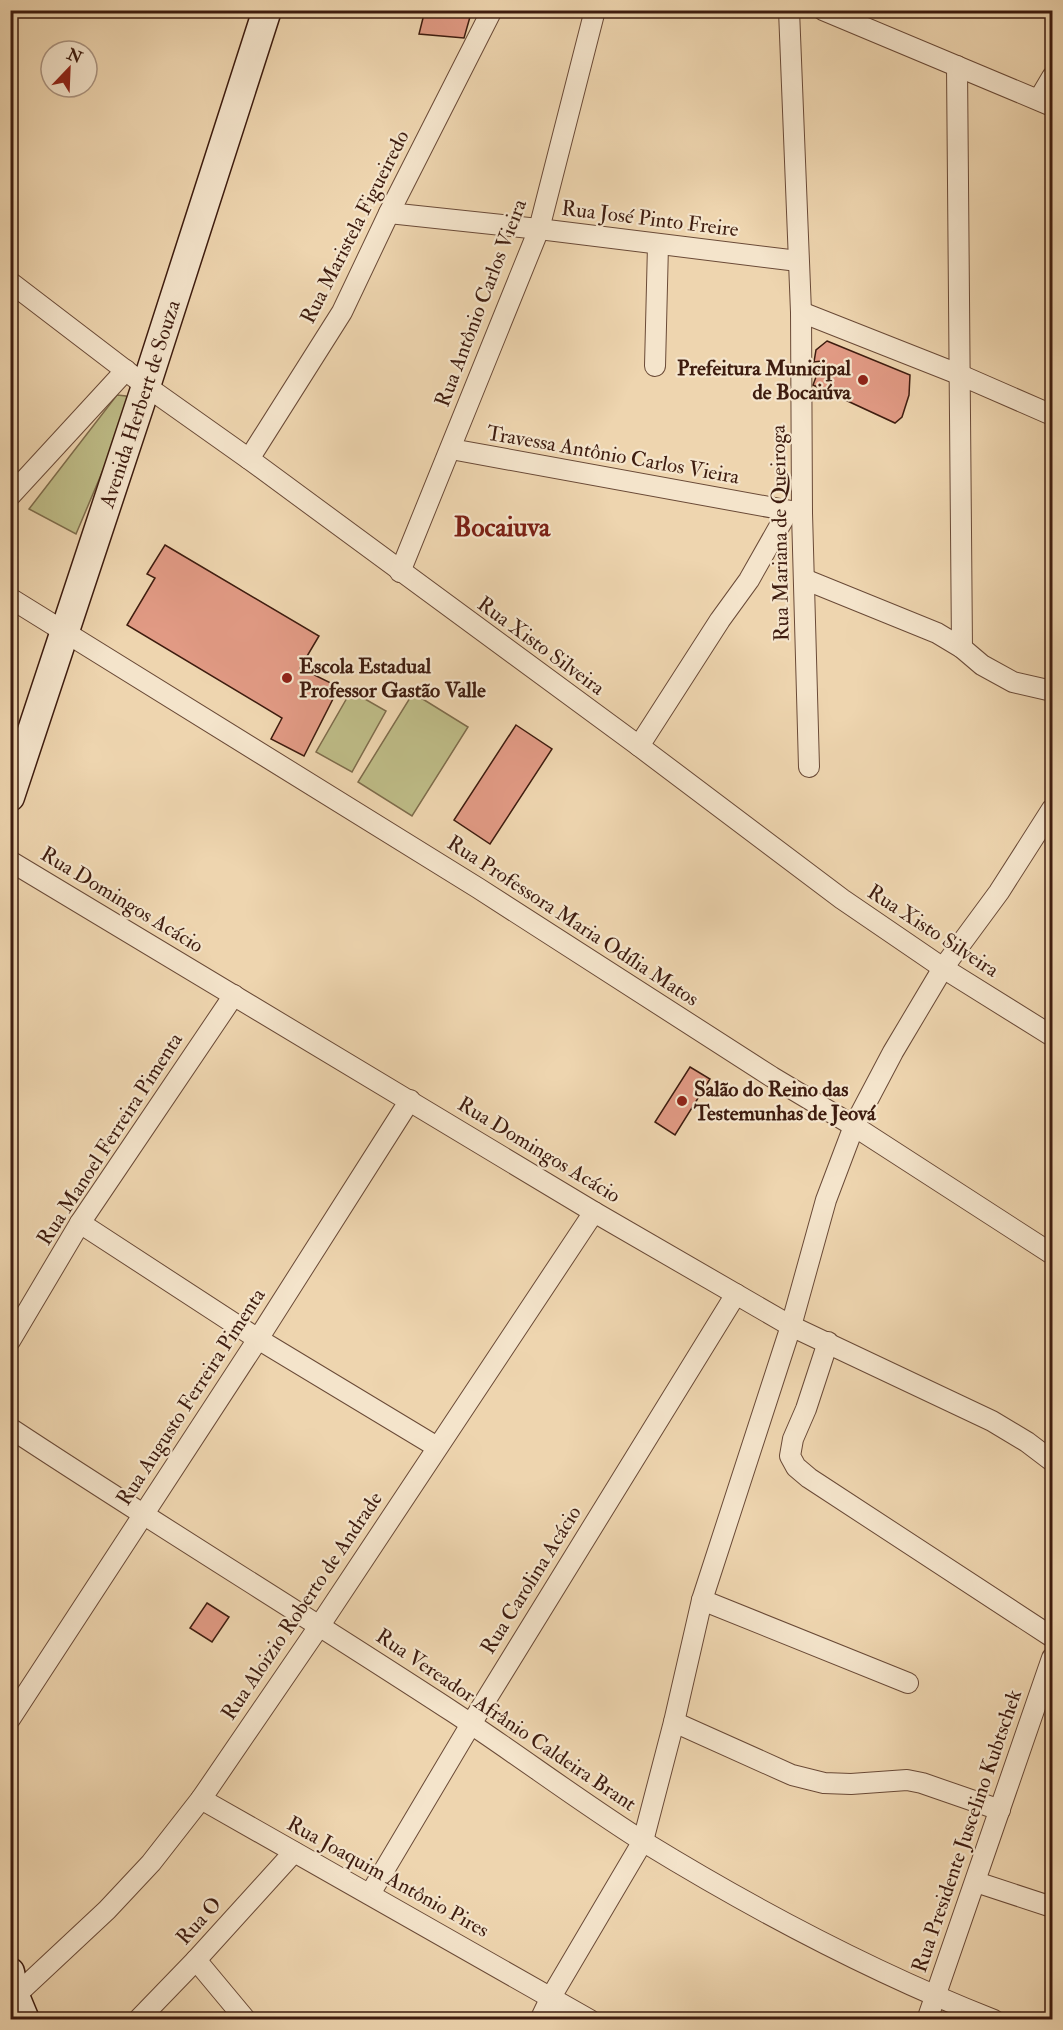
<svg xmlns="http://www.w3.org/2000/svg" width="1063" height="2030" viewBox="0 0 1063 2030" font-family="'IM FELL Double Pica',serif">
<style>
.green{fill:#bebc87;stroke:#7e6c4b;stroke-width:1.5}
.building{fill:#e19a84;stroke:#3e1c0f;stroke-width:1.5}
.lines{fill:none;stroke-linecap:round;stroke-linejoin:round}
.street-casing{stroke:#6a4a37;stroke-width:22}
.secondary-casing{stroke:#3e1c0f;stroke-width:31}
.street{stroke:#f4e4cb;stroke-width:20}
.secondary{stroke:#f4e4cb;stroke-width:28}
.poi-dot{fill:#8f2418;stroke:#f4e4cb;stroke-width:2}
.labels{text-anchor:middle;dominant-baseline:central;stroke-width:4.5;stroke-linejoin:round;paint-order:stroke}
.street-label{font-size:21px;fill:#3e1c0f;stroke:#f4e4cb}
.poi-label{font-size:21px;font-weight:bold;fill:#3e1c0f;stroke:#f4e4cb;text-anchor:start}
.district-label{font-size:27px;font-weight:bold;fill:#7a1f14;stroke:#f4e4cb}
</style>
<rect width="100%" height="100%" fill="#eed5af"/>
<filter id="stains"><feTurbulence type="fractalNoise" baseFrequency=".00333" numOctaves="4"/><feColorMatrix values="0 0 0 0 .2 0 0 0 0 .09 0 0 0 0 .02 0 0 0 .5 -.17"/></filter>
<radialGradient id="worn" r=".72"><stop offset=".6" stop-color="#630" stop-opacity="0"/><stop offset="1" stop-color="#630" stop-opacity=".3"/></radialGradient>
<g class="green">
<polygon points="117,395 126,396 131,404 76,534 29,509"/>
<polygon points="351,691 386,711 352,772 316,752"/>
<polygon points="413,693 468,727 412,816 358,782"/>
</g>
<g class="building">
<polygon points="425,10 472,10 464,38 419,34"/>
<polygon points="827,341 910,375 909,395 902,417 895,423 813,385 822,361 814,362 816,350"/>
<polygon points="165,545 319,636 300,668 339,687 304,756 271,739 282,718 127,625 155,578 147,574"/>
<polygon points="516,725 552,749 490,844 454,820"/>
<polygon points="690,1067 710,1079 675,1135 655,1122"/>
<polygon points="207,1603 229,1617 212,1642 190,1628"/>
</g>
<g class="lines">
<defs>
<g id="street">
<polyline points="789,10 801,312 802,513 809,767"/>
<polyline points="823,10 1052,106"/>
<polyline points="957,66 962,648"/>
<polyline points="1039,99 1052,77"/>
<polyline points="389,213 539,229 798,261"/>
<polyline points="10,282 146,386 249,459 639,746 842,899 943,968 1052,1036"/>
<polyline points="801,312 958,374 1052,415"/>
<polyline points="655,366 658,245"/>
<polyline points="451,449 802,513"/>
<polyline points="249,459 342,312 389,213 492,10"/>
<polyline points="10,496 126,370"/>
<polyline points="400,572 539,229 595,10"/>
<polyline points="804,579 937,633 962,648 982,665 1013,682 1052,691"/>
<polyline points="10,598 478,888 772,1077 854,1126 1052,1254"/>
<polyline points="639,746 720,620 749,580 788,511"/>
<polyline points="10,861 594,1212 791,1326 992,1421 1027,1442 1052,1461"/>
<polyline points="80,1223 258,1339 437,1447"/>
<polyline points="10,1341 80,1223 234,995"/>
<polyline points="828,1342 806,1409 793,1439 790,1456 796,1467 809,1478 1052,1637"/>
<path d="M 10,1428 C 157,1525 306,1616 453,1712 C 517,1754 579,1801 644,1842 C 755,1910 872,1972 994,2020"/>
<polyline points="702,1600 908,1683"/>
<polyline points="10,1719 258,1339 410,1100"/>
<polyline points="674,1722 792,1775 824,1783 851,1784 907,1780 922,1783 1000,1810"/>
<polyline points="201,1799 590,2020"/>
<polyline points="976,1882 1052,1907"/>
<polyline points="370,1894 471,1724 736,1294"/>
<polyline points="196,1960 246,2020"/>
<polyline points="13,2003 15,1996 107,1910 151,1863 201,1799 320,1625 594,1212"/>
<polyline points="138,2020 196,1960 294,1852"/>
<polyline points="540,2020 551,1997 643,1841 674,1722 702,1600 791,1326 826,1200 854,1126 893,1052 943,968 999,892 1052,809"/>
<polyline points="927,2020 1052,1658"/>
</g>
<g id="secondary">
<path id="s1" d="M 10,797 L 146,386 L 267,10"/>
<polyline points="10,1972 15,1996 25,2020"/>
</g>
</defs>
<use href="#street" class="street-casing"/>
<use href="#secondary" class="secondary-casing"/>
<use href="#street" class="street"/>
<use href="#secondary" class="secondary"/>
</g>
<g class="poi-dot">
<circle cx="863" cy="380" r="6"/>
<circle cx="287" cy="678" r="6"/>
<circle cx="682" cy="1101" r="6"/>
</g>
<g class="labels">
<g class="street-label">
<text transform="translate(650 219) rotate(7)">Rua José Pinto Freire</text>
<text transform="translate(355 227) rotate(-63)">Rua Maristela Figueiredo</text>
<text transform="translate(481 303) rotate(-69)">Rua Antônio Carlos Vieira</text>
<text stroke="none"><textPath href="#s1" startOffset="414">Avenida Herbert de Souza</textPath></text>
<text transform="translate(613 455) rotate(10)">Travessa Antônio Carlos Vieira</text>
<text transform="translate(780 533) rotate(-91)">Rua Mariana de Queiroga</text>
<text transform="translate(541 646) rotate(36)">Rua Xisto Silveira</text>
<text transform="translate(122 900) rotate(31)">Rua Domingos Acácio</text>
<text transform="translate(573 921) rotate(33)">Rua Professora Maria Odília Matos</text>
<text transform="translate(933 931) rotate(33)">Rua Xisto Silveira</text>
<text transform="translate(110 1139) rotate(-57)">Rua Manoel Ferreira Pimenta</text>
<text transform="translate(539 1150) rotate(31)">Rua Domingos Acácio</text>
<text transform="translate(191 1397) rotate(-57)">Rua Augusto Ferreira Pimenta</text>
<text transform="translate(531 1580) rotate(-58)">Rua Carolina Acácio</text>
<text transform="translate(302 1606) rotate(-56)">Rua Aloizio Roberto de Andrade</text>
<text transform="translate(506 1720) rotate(34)">Rua Vereador Afrânio Caldeira Brant</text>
<text transform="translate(967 1831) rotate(-71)">Rua Presidente Juscelino Kubtschek</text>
<text transform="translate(388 1877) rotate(29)">Rua Joaquim Antônio Pires</text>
<text transform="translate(199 1921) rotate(-48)">Rua O</text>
</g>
<g class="poi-label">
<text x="851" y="368" text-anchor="end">Prefeitura Municipal<tspan x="851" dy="24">de Bocaiúva</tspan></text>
<text x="299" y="666">Escola Estadual<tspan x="299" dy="24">Professor Gastão Valle</tspan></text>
<text x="694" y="1089">Salão do Reino das<tspan x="694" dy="24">Testemunhas de Jeová</tspan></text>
</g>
<g class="district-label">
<text x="502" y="527">Bocaiuva</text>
</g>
</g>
<rect width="1063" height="2030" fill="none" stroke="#eed5af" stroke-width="36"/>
<rect x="12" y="12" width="1039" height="2006" fill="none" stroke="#3e1c0f" stroke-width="3"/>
<rect x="18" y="18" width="1027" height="1994" fill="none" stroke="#3e1c0f" stroke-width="1.5"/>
<g transform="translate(69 69) rotate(23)"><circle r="28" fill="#f4e4cb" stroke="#ab9480" stroke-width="1.5"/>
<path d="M0-4.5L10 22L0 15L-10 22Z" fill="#8f2418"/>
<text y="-9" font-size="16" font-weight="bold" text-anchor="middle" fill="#3e1c0f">N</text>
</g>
<rect width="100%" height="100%" filter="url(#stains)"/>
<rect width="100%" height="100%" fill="url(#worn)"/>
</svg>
